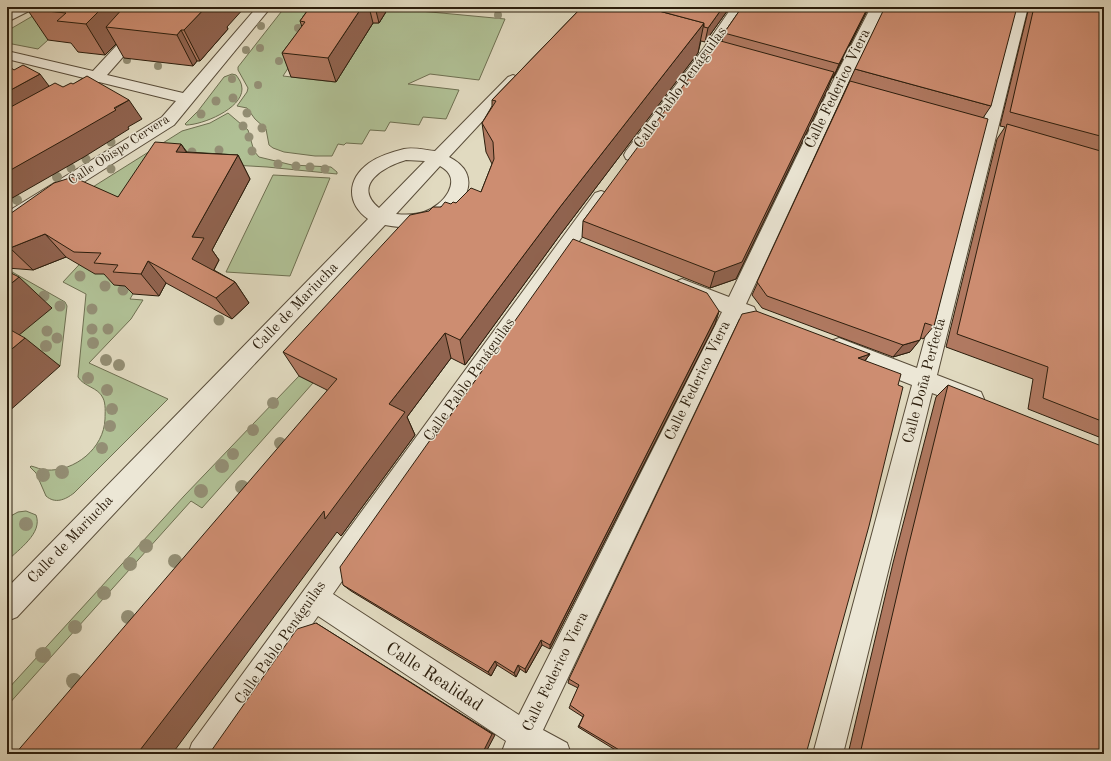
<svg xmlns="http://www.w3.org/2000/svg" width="1111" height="761" viewBox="0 0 1111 761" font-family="'Old Standard TT',serif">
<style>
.green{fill:#b0c095;stroke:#6e6f51}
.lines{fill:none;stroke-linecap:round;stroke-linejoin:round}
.street-casing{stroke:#594d3a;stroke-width:2}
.street{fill:#ece7d6;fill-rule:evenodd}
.tree{fill:#938e74}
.wall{fill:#b07961;stroke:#2c1e0d}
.shaded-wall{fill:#90634f;stroke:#2c1e0d}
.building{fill:#cd8d71;stroke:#2c1e0d}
.labels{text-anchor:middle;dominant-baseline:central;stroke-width:3;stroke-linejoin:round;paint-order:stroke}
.far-street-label{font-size:13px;fill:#2c1e0d;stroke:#ece7d6}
.street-label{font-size:15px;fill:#2c1e0d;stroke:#ece7d6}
.near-street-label{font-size:18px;fill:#2c1e0d;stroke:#ece7d6}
</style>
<rect width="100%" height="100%" fill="#e1dac0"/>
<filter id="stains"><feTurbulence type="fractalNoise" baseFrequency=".005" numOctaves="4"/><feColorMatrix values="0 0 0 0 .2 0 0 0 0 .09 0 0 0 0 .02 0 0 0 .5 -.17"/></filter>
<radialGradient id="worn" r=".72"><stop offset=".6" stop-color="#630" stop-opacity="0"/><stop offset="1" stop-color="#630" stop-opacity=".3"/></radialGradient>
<g class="green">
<polygon points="48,7 48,40 38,49 7,43 7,31"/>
<polygon points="285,7 322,7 315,27 283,76 335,82 373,23 379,23 388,8 505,19 479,80 430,74 408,84 459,90 446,119 423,117 419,125 390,122 385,131 370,130 362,144 346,143 344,145 338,144 332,156 315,156 284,152 273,148 269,145 266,129 255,119 247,108 237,106 247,92 248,88 238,70 238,67"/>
<path d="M 232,74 L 236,75 C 239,79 242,83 242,89 C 242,109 202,125 186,125 L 185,124 L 198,111 L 224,77 Z"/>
<path d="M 228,113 L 248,130 L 254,151 L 259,157 L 292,165 L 331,167 L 337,172 L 337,174 L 267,167 L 198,163 L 120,275 L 137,287 L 130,299 L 143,300 L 131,319 L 89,363 L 168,399 L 74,493 C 65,500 55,504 46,496 L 36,473 L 30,467 L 31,466 C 36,467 41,470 46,470 C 75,472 104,448 105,419 C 105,413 106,404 103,398 C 98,387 84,387 78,377 L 86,294 L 63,282 L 128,212 L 88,190 L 182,131 L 210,123 Z"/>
<polygon points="273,175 330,178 290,276 226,272"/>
<polygon points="7,269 65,302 67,306 60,366 13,340 7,284"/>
<polygon points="299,376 313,383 202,508 191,501 7,706 7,690 184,496"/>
<path d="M 26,511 L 36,515 C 43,533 19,549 7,561 L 7,518 L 18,512 Z"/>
</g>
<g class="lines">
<defs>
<g id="street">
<polygon points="16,7 33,7 31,10 7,22 7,12"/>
<path d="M 152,7 L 167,7 L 107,75 L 183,93 L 257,7 L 271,7 L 174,125 L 14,226 L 7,228 L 7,212 L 162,117 L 176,101 L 99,82 C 88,89 76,103 62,99 L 60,96 L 62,93 L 84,78 L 7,59 L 7,51 L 93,71 Z"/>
<polygon points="732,7 746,7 714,54 638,159 632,161 626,159 624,155 626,151 704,48"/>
<polygon points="871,7 885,7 850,79 746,304 754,307 757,313 754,319 747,321 739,319 543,730 567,743 571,754 501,754 506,741 318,616 221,754 188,754 192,743 595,193 601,191 607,193 610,197 607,201 333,594 519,715 722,312 675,292 672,287 675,282 682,279 729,297 834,79"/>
<polygon points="1014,7 1028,7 937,375 981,392 984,399 981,406 973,409 932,393 843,754 813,754 912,385 831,353 828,347 831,341 839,338 917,368"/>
<path d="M 513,75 L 518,77 L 521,80 L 518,83 L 449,157 C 485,175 465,208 437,222 C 421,230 402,228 385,225 L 17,617 L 7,621 L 7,588 L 368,219 C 346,203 347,179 369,163 C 379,156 392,152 404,149 C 413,147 425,150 435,151 L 508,77 ZM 406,160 L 425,161 L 379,208 C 351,185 385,166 406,160 ZM 440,166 C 465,179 443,206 424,212 C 415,215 406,215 396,214 Z"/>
</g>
</defs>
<use href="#street" class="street-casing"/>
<use href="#street" class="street"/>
</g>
<g class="tree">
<circle cx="498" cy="15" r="4"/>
<circle cx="261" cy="26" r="4"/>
<circle cx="298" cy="28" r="4"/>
<circle cx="260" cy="48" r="4"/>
<circle cx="246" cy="50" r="4"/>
<circle cx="127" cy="60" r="4"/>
<circle cx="279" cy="61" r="4"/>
<circle cx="158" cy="66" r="4"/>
<circle cx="232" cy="79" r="4"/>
<circle cx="258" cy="85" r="4"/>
<circle cx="233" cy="98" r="4.5"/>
<circle cx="216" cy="101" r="4.5"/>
<circle cx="247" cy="113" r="4.5"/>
<circle cx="201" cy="114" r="4.5"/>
<circle cx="243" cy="126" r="4.5"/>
<circle cx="262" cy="128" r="4.5"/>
<circle cx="249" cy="137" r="4.5"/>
<circle cx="111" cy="142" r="4.5"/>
<circle cx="219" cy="150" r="4.5"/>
<circle cx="252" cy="151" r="4.5"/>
<circle cx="192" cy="152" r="4.5"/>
<circle cx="86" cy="159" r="4.5"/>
<circle cx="278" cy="164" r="4.5"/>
<circle cx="296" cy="166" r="4.5"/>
<circle cx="310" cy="167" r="4.5"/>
<circle cx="71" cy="168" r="4.5"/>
<circle cx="111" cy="169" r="4.5"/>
<circle cx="325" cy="169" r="4.5"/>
<circle cx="57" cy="177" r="5"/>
<circle cx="17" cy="200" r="5"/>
<circle cx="80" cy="276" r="5.5"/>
<circle cx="105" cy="286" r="5.5"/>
<circle cx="123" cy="290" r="5.5"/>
<circle cx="44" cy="296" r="5.5"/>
<circle cx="60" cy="306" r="5.5"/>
<circle cx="92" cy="309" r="5.5"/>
<circle cx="219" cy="320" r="5.5"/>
<circle cx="92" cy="329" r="5.5"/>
<circle cx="108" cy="329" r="5.5"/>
<circle cx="47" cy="331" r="5.5"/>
<circle cx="57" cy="338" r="5.5"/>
<circle cx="93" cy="343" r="6"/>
<circle cx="46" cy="346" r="6"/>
<circle cx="106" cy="360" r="6"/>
<circle cx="119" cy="365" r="6"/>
<circle cx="88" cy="378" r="6"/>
<circle cx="107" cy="390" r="6"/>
<circle cx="273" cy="403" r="6"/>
<circle cx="112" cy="409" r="6"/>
<circle cx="110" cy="426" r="6"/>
<circle cx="253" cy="430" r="6"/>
<circle cx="280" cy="443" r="6"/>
<circle cx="102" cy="448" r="6"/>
<circle cx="233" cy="454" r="6"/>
<circle cx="222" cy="466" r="7"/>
<circle cx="62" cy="472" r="7"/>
<circle cx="43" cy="475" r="7"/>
<circle cx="242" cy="487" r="7"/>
<circle cx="201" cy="491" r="7"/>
<circle cx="26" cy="524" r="7"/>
<circle cx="146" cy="546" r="7"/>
<circle cx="175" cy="561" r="7"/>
<circle cx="130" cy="564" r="7"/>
<circle cx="104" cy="593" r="7"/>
<circle cx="128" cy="617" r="7"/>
<circle cx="75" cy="627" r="7"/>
<circle cx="43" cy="655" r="8"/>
<circle cx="74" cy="681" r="8"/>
</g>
<g class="wall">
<polygon points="310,7 389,7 379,23 373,23 336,82 291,77 282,53 302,27 300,21"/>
<polygon points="582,7 730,7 705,42 701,41 698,53 560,235 465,365 451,358 407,417 415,435 341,536 337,532 327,390 299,376 283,352 429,211 441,207 456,203 481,192 492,164 486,152 482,123 492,106 492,100"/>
<polygon points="742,7 869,7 833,78 832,78 827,90 736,279 710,288 582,237 583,221 722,41 724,33"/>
<polygon points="1029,7 1104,7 1104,439 1028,409 1033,379 946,347 997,139 1005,127 1000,126"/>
<polygon points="27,9 227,27 228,29 200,61 197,61 193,66 124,58 116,44 105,55 78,52 71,43 48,40"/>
<polygon points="855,69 991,106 983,118 934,326 923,339 921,338 910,352 893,357 762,308 752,295"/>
<polygon points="181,144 187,152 238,155 250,179 212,250 219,260 214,270 235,282 249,303 232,319 166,283 159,296 133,294 125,286 114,285 104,274 95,274 66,257 33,270 7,268 7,216 118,197"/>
<polygon points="719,311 715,324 550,649 542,645 526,673 520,669 516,677 497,665 491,676 351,591 343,585 435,437 485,367 485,363"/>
<polygon points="870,354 865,361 806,754 622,754 578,727 583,717 569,708 578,688 568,683 569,679"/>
<polygon points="948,385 1104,754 848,754 893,563 936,397"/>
</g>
<g class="shaded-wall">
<polygon points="103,7 150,7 106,27 116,44 105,55 86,24"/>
<polygon points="206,7 245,7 227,27 228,29 200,61 184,30"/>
<polygon points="362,7 369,7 373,23 336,82 328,58"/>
<polygon points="375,7 389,7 379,23"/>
<polygon points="723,7 730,7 705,42 708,28"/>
<polygon points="868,7 869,7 833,78 839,64"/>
<polygon points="704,23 698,53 560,235 465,365 460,340 560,207"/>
<polygon points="181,30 197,61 193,66 177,35"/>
<polygon points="834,72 827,90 736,279 710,288 715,272"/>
<polygon points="40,74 55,94 7,120 7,92"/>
<polygon points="129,100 142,119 128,127 129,129 84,157 7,201 7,172"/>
<polygon points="181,144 196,167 176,152"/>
<polygon points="238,155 250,179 212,250 219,260 208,281 192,259 192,237"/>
<polygon points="45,234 66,257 33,270 10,248"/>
<polygon points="148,261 166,283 159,296 141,274"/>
<polygon points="19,277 52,308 13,340 7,335 7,287"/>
<polygon points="235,282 249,303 232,319 216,298"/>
<polygon points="719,311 715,324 550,649 550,645"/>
<polygon points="445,333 451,358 407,417 415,435 341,536 337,532 172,754 137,754 389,404"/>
<polygon points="25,338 60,366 7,413 7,353"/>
<polygon points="920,340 910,352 893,357 903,345"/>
<polygon points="870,354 860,367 858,358"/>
<polygon points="316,623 495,735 485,754 482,754"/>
<polygon points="541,640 542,645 526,673 525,669"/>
<polygon points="495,661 497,665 491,676 488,672"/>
<polygon points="518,665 520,669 516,677 514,673"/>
</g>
<g class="building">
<polygon points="30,7 103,7 86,24 57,21 66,13 27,9"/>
<polygon points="124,7 206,7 184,30 181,30 177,35 106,27"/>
<polygon points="310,7 362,7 328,58 282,53 305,22 300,21"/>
<polygon points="582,7 644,7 704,23 560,207 460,340 445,333 389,404 405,412 325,519 324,511 137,754 15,754 337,379 283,352 410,215 429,211 433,207 441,207 445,202 451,204 453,202 456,203 471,188 481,192 494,159 493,142 482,123 496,101 492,100"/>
<polygon points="644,7 723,7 708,28 704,27 704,23"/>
<polygon points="742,7 868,7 839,64 724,33"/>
<polygon points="885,7 1017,7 991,106 855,69"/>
<polygon points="1034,7 1104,7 1104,137 1010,112"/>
<polygon points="717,40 834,72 742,262 715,272 583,221"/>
<polygon points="7,65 14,70 23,65 40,74 7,92"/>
<polygon points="87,76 129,100 114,108 116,110 69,137 7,172 7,109 55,83 63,87 71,83 73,84"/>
<polygon points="850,81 988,119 934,326 925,323 920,340 903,345 767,296 757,282"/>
<polygon points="1007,124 1104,152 1104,422 1043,398 1048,367 957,334"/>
<polygon points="155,142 181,144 176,152 238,155 192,237 204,238 192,259 235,282 216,298 148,261 141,274 113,272 118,265 94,263 101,253 74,252 45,234 10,248 7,248 7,216 54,183 73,177 118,197"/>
<polygon points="573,239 707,293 719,311 550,645 541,640 525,669 518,665 514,673 495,661 488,672 343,585 340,567 433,436 435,437 487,364 485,363"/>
<polygon points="7,271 19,277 7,287"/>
<polygon points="756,311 870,354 858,358 901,374 898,385 903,387 869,526 806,754 626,754 579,726 584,715 570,705 579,685 569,679 742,314"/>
<polygon points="7,328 25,338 7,353"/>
<polygon points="948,385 1104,447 1104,754 860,754 906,556"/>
<polygon points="316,623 492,734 482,754 209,754 297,629"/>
</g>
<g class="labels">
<g class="far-street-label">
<text transform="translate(119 150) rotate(-33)">Calle Obispo Cervera</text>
</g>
<g class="street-label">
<text transform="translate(681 88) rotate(-54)">Calle Pablo Penáguilas</text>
<text transform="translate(838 89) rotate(-64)">Calle Federico Viera</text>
<text transform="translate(296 307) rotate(-46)">Calle de Mariucha</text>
<text transform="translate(470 380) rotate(-55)">Calle Pablo Penáguilas</text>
<text transform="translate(698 381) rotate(-64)">Calle Federico Viera</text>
<text transform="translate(925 381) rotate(-75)">Calle Doña Perfecta</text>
<text transform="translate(71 540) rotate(-46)">Calle de Mariucha</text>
<text transform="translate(281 643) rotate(-55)">Calle Pablo Penáguilas</text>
<text transform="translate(556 672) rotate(-64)">Calle Federico Viera</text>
</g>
<g class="near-street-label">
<text transform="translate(434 677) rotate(33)">Calle Realidad</text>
</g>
</g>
<rect width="1111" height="761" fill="none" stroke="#e1dac0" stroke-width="24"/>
<rect x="8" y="8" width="1095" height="745" fill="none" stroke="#2c1e0d" stroke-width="2"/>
<rect x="12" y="12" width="1087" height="737" fill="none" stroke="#2c1e0d"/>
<rect width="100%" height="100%" filter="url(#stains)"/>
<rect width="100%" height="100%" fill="url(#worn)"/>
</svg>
